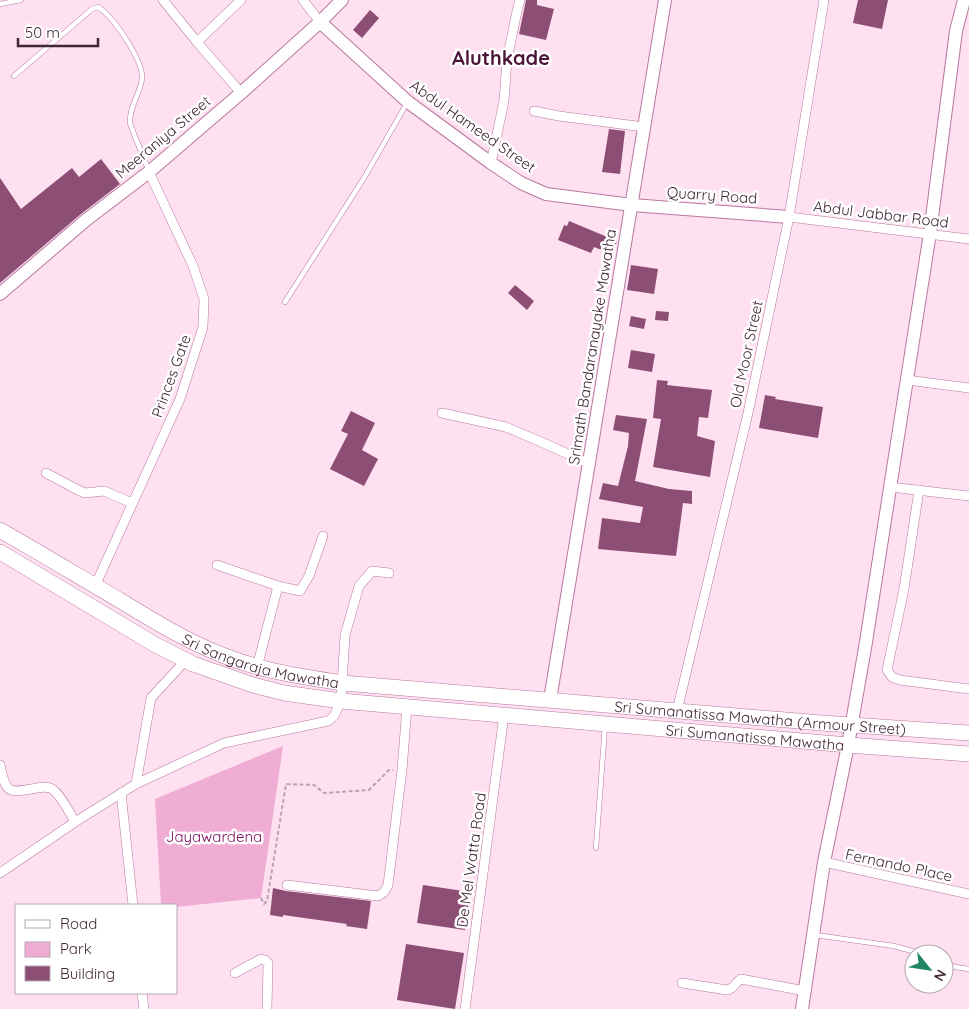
<svg xmlns="http://www.w3.org/2000/svg" width="969" height="1009" viewBox="0 0 969 1009" font-family="Quicksand,sans-serif">
<style>
.green{fill:#efadd3}
.building{fill:#8c4e74}
.lines{fill:none;stroke-linecap:round;stroke-linejoin:round}
.lane-casing{stroke:#b9779f;stroke-width:5.5}
.street-casing{stroke:#b9779f;stroke-width:10}
.secondary-casing{stroke:#b9779f;stroke-width:14}
.primary-casing{stroke:#b9779f;stroke-width:16}
.path{stroke:#bea1b2;stroke-width:2;stroke-dasharray:4 2.5;stroke-linecap:butt}
.lane{stroke:#fff;stroke-width:4.5}
.street{stroke:#fff;stroke-width:9}
.secondary{stroke:#fff;stroke-width:12}
.primary{stroke:#fff;stroke-width:15}
.labels{text-anchor:middle;dominant-baseline:central;stroke-width:5;stroke-linejoin:round;paint-order:stroke}
.street-label{font-size:15px;fill:#412636;stroke:#fff}
.park-label{font-size:15px;fill:#811361;stroke:#fff}
.district-label{font-size:20px;font-weight:bold;fill:#4b1339;stroke:#fff}
</style>
<rect width="100%" height="100%" fill="#fee0f1"/>
<polygon class="green" points="283,746 261,898 176,907 176,905 161,905 155,799"/>
<g class="building">
<polygon points="526,0 537,0 537,5 554,9 546,40 519,34"/>
<polygon points="858,0 888,0 882,29 853,23"/>
<polygon points="370,10 379,18 362,38 353,30"/>
<polygon points="609,129 625,131 620,174 602,172"/>
<polygon points="101,159 120,184 81,214 0,283 0,178 21,209 72,168 79,177"/>
<polygon points="569,221 617,241 612,254 594,247 591,253 558,240 564,225 567,226"/>
<polygon points="631,265 658,269 654,294 627,290"/>
<polygon points="515,285 534,301 527,310 508,293"/>
<polygon points="656,311 669,312 668,321 655,320"/>
<polygon points="631,316 646,319 644,329 629,326"/>
<polygon points="631,350 655,354 652,372 628,368"/>
<polygon points="657,380 668,381 667,385 712,390 708,418 699,417 697,436 715,441 710,477 653,467 661,419 653,418"/>
<polygon points="765,395 776,397 775,399 823,407 818,438 759,428"/>
<polygon points="351,411 375,423 362,450 378,459 364,486 330,469 348,434 341,431"/>
<polygon points="616,415 647,419 635,481 669,489 692,491 692,504 683,503 676,556 598,549 602,518 640,523 643,507 599,499 603,483 618,486 628,446 629,433 613,430"/>
<polygon points="423,885 470,892 465,930 417,923"/>
<polygon points="273,888 286,891 371,901 367,929 346,926 347,924 283,915 283,917 270,915"/>
<polygon points="406,944 464,953 455,1009 397,1000"/>
</g>
<g class="lines">
<defs>
<g id="lane">
<polyline points="0,4 21,0"/>
<path d="M 14,76 L 92,9 L 98,7 C 113,16 143,60 142,78 C 141,93 129,106 130,123 C 131,127 134,133 135,137 C 140,148 144,159 148,169"/>
<polyline points="285,302 364,178 407,103"/>
<polyline points="596,848 605,726"/>
<polyline points="815,935 894,946 923,954"/>
<polyline points="944,962 955,967 969,969"/>
</g>
<g id="street">
<polyline points="163,0 197,42 241,93"/>
<polyline points="303,0 320,22"/>
<polyline points="197,42 241,0"/>
<polyline points="534,111 559,116 644,127"/>
<polyline points="491,163 504,101 507,60 517,11 520,0"/>
<polyline points="789,217 969,239"/>
<polyline points="907,380 969,388"/>
<polyline points="442,413 506,427 548,445 590,464"/>
<polyline points="46,473 80,491 85,493 104,491 132,503"/>
<polyline points="890,487 969,496"/>
<polyline points="919,490 904,589 887,670 892,677 900,680 969,689"/>
<polyline points="217,565 278,586 300,591 309,576 323,536"/>
<polyline points="95,586 180,399 203,327 204,299 193,266 149,172"/>
<polyline points="257,667 278,586"/>
<polyline points="677,711 748,413 789,217 824,0"/>
<path d="M 0,765 C 6,795 9,793 37,788 C 43,787 47,786 52,789 C 61,795 69,812 75,822"/>
<polyline points="136,784 151,698 186,660"/>
<polyline points="121,793 133,905"/>
<polyline points="824,862 969,894"/>
<polyline points="0,873 75,822 136,784 224,743 328,721 334,716 341,701 345,635 359,586 372,571 389,573"/>
<polyline points="287,885 378,896 384,892 388,885 402,770 407,707"/>
<polyline points="235,973 261,959 265,960 268,963 267,1009"/>
<path d="M 682,983 L 727,990 C 734,989 735,982 741,979 L 805,991"/>
<polyline points="142,993 144,1009"/>
<polyline points="465,1009 504,715"/>
</g>
<g id="secondary">
<polyline points="320,22 408,102 491,163 521,183 546,194 632,205 789,217"/>
<polyline points="0,294 86,220 149,172 241,93 320,22 342,0"/>
<polyline points="550,700 665,0"/>
<polyline points="802,1009 824,862 848,745 866,642 902,411 930,233 956,31 964,0"/>
</g>
<g id="primary">
<path id="s1" d="M 0,530 C 40,553 80,577 121,601 C 154,621 188,642 225,656 C 262,671 303,677 343,683 L 822,723 L 969,733"/>
<path id="s2" d="M 0,552 L 154,644 L 193,664 L 253,685 L 284,693 L 341,701 L 848,745 L 969,754"/>
</g>
</defs>
<use href="#lane" class="lane-casing"/>
<use href="#street" class="street-casing"/>
<use href="#secondary" class="secondary-casing"/>
<use href="#primary" class="primary-casing"/>
<polyline class="path" points="261,898 264,904 267,901 286,784 314,785 324,793 369,790 389,770 393,770"/>
<use href="#lane" class="lane"/>
<use href="#street" class="street"/>
<use href="#secondary" class="secondary"/>
<use href="#primary" class="primary"/>
</g>
<g class="labels">
<g class="street-label">
<text transform="translate(473 126) rotate(35)">Abdul Hameed Street</text>
<text transform="translate(163 137) rotate(-40)">Meeraniya Street</text>
<text transform="translate(712 195) rotate(4)">Quarry Road</text>
<text transform="translate(881 214) rotate(7)">Abdul Jabbar Road</text>
<text transform="translate(592 347) rotate(-81)">Srimath Bandaranayake Mawatha</text>
<text transform="translate(746 354) rotate(-78)">Old Moor Street</text>
<text transform="translate(171 376) rotate(-70)">Princes Gate</text>
<text stroke="none"><textPath href="#s1" startOffset="294">Sri Sangaraja Mawatha</textPath></text>
<text stroke="none"><textPath href="#s1" startOffset="798">Sri Sumanatissa Mawatha (Armour Street)</textPath></text>
<text stroke="none"><textPath href="#s2" startOffset="792">Sri Sumanatissa Mawatha</textPath></text>
<text transform="translate(471 860) rotate(-82)">De Mel Watta Road</text>
<text transform="translate(899 865) rotate(12)">Fernando Place</text>
</g>
<g class="park-label">
<text x="214" y="836">Jayawardena</text>
</g>
<g class="district-label">
<text x="501" y="57">Aluthkade</text>
</g>
</g>
<rect x="15" y="904" width="162" height="90" fill="#ffffff" stroke="#b3a8af"/>
<rect x="25" y="920" width="25" height="8" fill="#ffffff" stroke="#b3a8af"/>
<text x="60" y="929" font-size="15" fill="#412636">Road</text>
<rect x="25" y="942" width="25" height="15" fill="#efadd3" stroke="#b3a8af"/>
<text x="60" y="954" font-size="15" fill="#412636">Park</text>
<rect x="25" y="966" width="25" height="15" fill="#8c4e74" stroke="#b3a8af"/>
<text x="60" y="979" font-size="15" fill="#412636">Building</text>
<g transform="translate(929 969) rotate(120)"><circle r="24" fill="#ffffff" stroke="#b3a8af"/>
<path d="M0-4L9 19L0 12L-9 19Z" fill="#208560"/>
<text y="-8" font-size="14" font-weight="bold" text-anchor="middle" fill="#412636">N</text>
</g>
<path d="M18 38v8h80v-8" fill="none" stroke="#412636" stroke-width="2.5"/>
<text x="25" y="38" font-size="15" fill="#412636" stroke="#ffffff" stroke-width="4" paint-order="stroke">50 m</text>
</svg>
